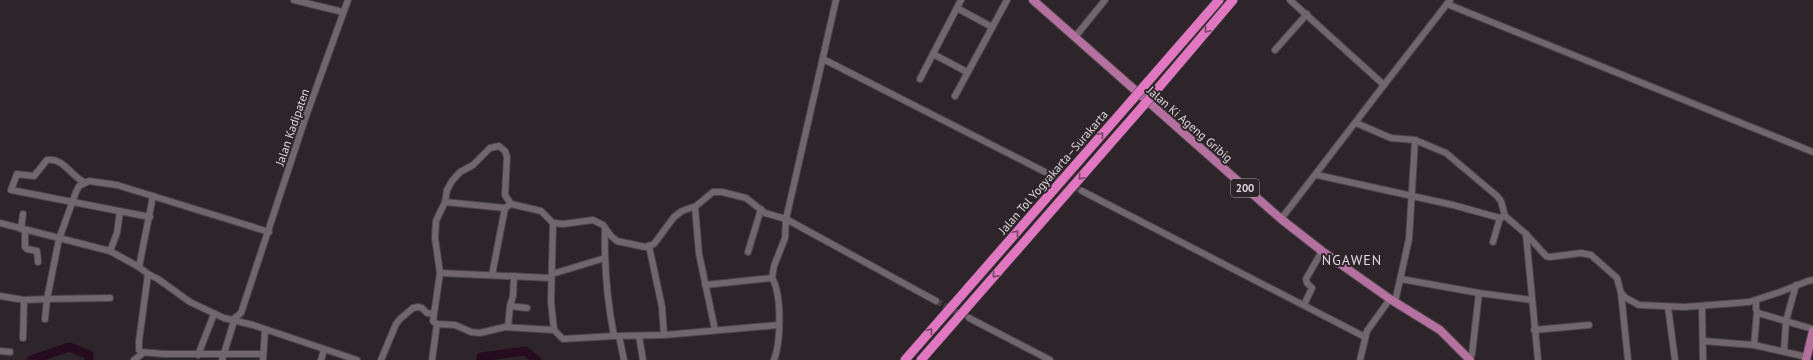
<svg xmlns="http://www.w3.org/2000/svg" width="1813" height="360" viewBox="0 0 1813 360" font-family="'PT Sans',sans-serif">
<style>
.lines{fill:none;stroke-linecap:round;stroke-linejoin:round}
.river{stroke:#270b1f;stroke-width:9}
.minor-tunnel{stroke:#484045;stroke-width:6;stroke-dasharray:6 3;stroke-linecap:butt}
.minor-casing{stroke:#4a4347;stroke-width:8}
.major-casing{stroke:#4a4347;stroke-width:10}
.highway-casing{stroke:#4a4347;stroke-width:10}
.minor{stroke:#70666c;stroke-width:6}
.major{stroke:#b4709e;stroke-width:8}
.highway{stroke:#e177c0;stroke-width:9}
.highway-bridge-casing{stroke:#4a4347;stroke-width:10;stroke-linecap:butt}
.highway-bridge{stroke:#e177c0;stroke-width:9}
.oneway{stroke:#754666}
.labels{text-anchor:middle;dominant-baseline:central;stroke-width:4;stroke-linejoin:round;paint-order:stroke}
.shield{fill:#2d252a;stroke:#aaa3a7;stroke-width:1}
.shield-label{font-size:11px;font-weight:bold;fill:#dfd9dc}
.street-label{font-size:12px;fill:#dfd9dc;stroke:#2d252a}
.quarter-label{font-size:14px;letter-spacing:1px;fill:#e3d7de;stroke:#2d252a}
</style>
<rect width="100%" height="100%" fill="#2d252a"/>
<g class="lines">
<g class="river">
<polyline points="31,360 69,347 89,355 89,360"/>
<polyline points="481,360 481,357 525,351 537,360"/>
</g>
<g class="minor-tunnel">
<polyline points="1045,172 1082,191"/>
<polyline points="936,301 963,315"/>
</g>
<defs>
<g id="minor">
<polyline points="294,0 343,12"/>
<polyline points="1447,4 1813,152"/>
<polyline points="957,8 992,27"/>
<polyline points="1075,37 1105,0"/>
<polyline points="1275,50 1307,14"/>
<polyline points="933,54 967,72"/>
<polyline points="823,59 1045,172"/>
<polyline points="920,79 961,0"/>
<polyline points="1384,85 1450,0"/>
<polyline points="955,96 1007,0"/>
<polyline points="1356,123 1391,138 1415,140 1446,153 1497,196 1501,201 1505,216 1526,234 1546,256 1550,257 1581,253 1591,255 1617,278 1621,293 1626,298 1639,305 1685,307 1749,302 1780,292 1808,281 1813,280"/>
<polyline points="1317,175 1453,205 1500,218 1505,216"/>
<path d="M 84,182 C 71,176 63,157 47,160 L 34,176 L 17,174 L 11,190 L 150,217"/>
<polyline points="1082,191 1365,337"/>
<polyline points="445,202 505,208"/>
<polyline points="695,207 699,254 715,330"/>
<polyline points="1281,219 1384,85 1290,0"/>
<polyline points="0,223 110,251 139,267 148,274 158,279 190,302 224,318 253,325 357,360"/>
<polyline points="553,223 551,302 554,330 563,339 614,336"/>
<path d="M 605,228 C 604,265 607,300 614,336 L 664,335 L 778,325"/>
<polyline points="21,229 23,214"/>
<polyline points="25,230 25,247 27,249 37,251 38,262"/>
<polyline points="1526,234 1538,360"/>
<polyline points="1493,242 1500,218"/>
<polyline points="649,246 662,307 664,335"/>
<polyline points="110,251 117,233 120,211"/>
<polyline points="748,252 761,209"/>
<polyline points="139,267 153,196"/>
<polyline points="440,273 551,278"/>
<polyline points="148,274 139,341 139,350 141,352 164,354 262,354"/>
<polyline points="552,274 605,258"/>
<polyline points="492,275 505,208 511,204"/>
<polyline points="1401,279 1479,293 1532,300"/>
<polyline points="705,285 772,278"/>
<polyline points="1621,293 1628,360"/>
<polyline points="0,296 24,300 47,299 59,239 76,192 79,186 89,181 117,185 269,232"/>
<polyline points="1756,300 1756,309 1758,313 1813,329"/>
<polyline points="1395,302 1409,239 1415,140"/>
<polyline points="1304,305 1312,288 1307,283 1306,279 1322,251"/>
<polyline points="510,306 513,296 514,276"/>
<polyline points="1702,306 1703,360"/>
<polyline points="1668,307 1675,360"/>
<polyline points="969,318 1050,360"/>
<polyline points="45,319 47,299 110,298"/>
<polyline points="232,320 241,313 244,304 305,119 348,0"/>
<polyline points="437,324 455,325 471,332 480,333 505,327 554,330"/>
<polyline points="508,327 510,306 527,308"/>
<polyline points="1534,330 1589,325"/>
<polyline points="619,336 624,360"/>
<polyline points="639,336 643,360"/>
<polyline points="23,338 24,300"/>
<polyline points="1703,341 1754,345 1807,357"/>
<polyline points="1754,345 1757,312"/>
<polyline points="0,351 10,352"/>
<polyline points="1784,351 1786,321 1796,285"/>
<polyline points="198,355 214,314"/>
<polyline points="1469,359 1472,354 1479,293"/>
<polyline points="134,360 143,353"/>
<polyline points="222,360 234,321"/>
<polyline points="263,360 265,330"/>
<polyline points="321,360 324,350"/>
<polyline points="381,360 396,324 400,319 413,308 418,307 422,308 427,313 434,314 440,273 435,238 436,221 445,202 447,190 452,181 460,172 473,165 490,148 499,146 505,151 507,157 505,195 511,204 541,211 553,223 563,224 593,220 603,225 611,236 617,241 645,247 654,244 674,217 682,211 696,206 713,192 722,192 746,198 765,213 786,219 836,0"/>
<polyline points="432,360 437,324 433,321 434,314"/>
<path d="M 774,360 C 781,342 782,294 772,278 L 774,266 L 785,238 L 786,219 L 936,301"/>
<polyline points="1360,360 1367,331 1390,299"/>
</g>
<g id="major">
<polyline points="1033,0 1281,219 1322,251 1390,299 1440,330 1470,360"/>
<polyline points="1806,360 1813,331"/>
</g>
<g id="highway">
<polyline points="1145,85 1219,0"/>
<polyline points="1154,93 1233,0"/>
<polyline points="905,360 1133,99"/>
<polyline points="921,360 1143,106"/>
</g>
</defs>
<use href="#minor" class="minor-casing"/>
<use href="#major" class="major-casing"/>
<use href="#highway" class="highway-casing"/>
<use href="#minor" class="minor"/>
<use href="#major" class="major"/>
<use href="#highway" class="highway"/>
<defs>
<g id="highway-bridge">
<polyline points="1133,99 1145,85"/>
<polyline points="1143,106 1154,93"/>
</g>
</defs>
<use href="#highway-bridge" class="highway-bridge-casing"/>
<use href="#highway-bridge" class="highway-bridge"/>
</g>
<defs><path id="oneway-chevron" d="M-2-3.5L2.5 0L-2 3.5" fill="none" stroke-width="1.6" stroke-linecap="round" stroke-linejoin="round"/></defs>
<g class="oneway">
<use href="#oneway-chevron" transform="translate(1207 30) rotate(130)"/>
<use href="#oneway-chevron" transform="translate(1101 135) rotate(-49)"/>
<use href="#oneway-chevron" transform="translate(1081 177) rotate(131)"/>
<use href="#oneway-chevron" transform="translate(1016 233) rotate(-49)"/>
<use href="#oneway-chevron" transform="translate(995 275) rotate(131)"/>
<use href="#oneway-chevron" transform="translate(930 331) rotate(-49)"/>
</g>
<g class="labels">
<rect class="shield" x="1231" y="179" width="28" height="18" rx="3"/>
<g class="shield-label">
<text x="1245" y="188">200</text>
</g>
<g class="street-label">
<text transform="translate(1190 124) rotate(41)">Jalan Ki Ageng Gribig</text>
<text transform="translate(292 127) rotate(-71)">Jalan Kadipaten</text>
<text transform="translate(1053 172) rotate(-49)">Jalan Tol Yogyakarta–Surakarta</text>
</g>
<g class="quarter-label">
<text x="1352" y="260">NGAWEN</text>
</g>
</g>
</svg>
